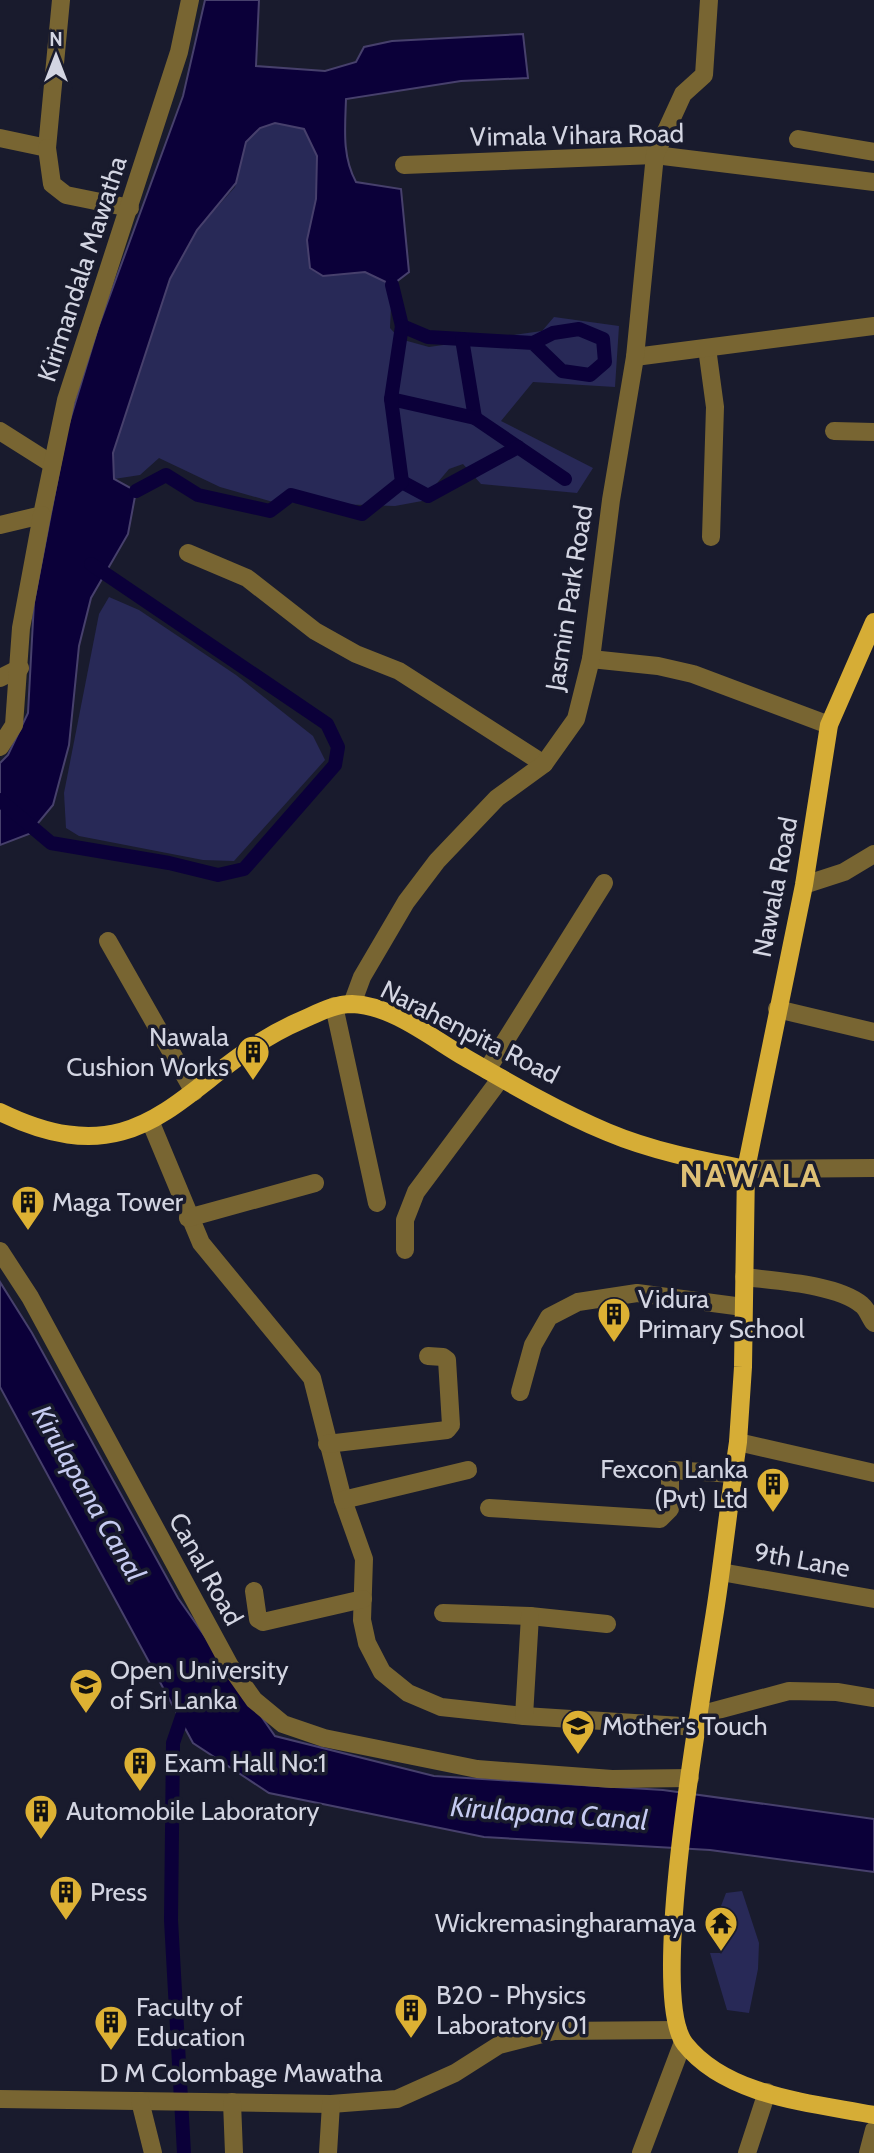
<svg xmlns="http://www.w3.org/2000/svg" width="874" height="2153" viewBox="0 0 874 2153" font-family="Cabin,sans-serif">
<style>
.green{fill:#282957}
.water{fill:#0b0039;stroke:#47406c;stroke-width:2}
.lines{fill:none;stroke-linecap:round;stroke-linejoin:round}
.canal{stroke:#0b0039;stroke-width:14}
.minor{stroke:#786532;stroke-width:18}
.major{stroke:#d6ad36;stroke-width:18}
.labels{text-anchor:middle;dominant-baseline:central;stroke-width:7;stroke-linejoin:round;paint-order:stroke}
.street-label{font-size:26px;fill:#d3d5e2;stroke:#191b2d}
.poi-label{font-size:26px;fill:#d3d5e2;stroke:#191b2d;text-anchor:start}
.water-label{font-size:28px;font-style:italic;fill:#c6cbf1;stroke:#191b2d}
.district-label{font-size:33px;font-weight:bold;letter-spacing:2px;fill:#dec075;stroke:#191b2d}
</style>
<rect width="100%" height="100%" fill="#191b2d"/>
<g class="green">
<polygon points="275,123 304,128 317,156 316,199 307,240 323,276 365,272 392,285 390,328 400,339 429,347 542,331 554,317 619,326 615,387 533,382 501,421 593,468 577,493 481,484 463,464 449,469 422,501 395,506 273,502 220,487 159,458 140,475 114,479 113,453 170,279 197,230 235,187 246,142 260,128"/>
<polygon points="109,597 139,610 236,675 313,736 325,760 234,861 203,860 79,836 66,828 64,793 99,614"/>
<polygon points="742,1891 759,1943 758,1969 749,2013 727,2010 710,1953 721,1953 730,1911 721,1906 726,1893"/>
</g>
<g class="water">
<path d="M 205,0 L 259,0 L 256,66 L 325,71 L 356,62 L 364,47 L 392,41 L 523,34 L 528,78 L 461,81 L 346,99 C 345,129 342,156 356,182 L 401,189 L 409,272 L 392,285 L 365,272 L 323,276 L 310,268 L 307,240 L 316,199 L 317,156 L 304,129 L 275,123 L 260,128 L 246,142 L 236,183 L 197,230 L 170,279 L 113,453 L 114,479 L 136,491 L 128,534 L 91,598 L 79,646 L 69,745 L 53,805 L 29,834 L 0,845 L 0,763 L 8,755 L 28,713 L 34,602 L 67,430 L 98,328 L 183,96 Z"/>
<polygon points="0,1282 32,1333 178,1598 275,1736 434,1776 663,1790 874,1819 874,1872 710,1850 484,1837 269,1793 193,1743 0,1387"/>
</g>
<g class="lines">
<g class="canal">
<polyline points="392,285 402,326 428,337 533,343 553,333 579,329 603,339 605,362 590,375 562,371 533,343"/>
<polyline points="462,339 475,418"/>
<polyline points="391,399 475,418 565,479"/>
<polyline points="402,482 428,496 518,447"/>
<polyline points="136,491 166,475 198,495 270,511 291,495 362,514 402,482 391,399 402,326"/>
<polyline points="0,800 51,843 169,863 218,875 244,869 335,765 338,747 327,724 91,564"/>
<polyline points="184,2153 171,1920 173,1743 187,1702"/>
</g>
<g class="minor">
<polyline points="0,138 47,148 61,0"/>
<polyline points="798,139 874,152"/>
<polyline points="47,148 52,184 66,195 130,208"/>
<polyline points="404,165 655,155 874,182"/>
<polyline points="707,348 715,407 711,537"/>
<polyline points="635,357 874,326"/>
<polyline points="0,431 52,464"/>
<polyline points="834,431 874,432"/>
<polyline points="0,525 42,515 66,400 179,52 190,0"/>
<polyline points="188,553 247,578 315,631 356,654 399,671 544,764"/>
<polyline points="591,659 658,666 693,674 829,725"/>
<polyline points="0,678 20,668"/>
<polyline points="0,747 14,725 21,628 42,515"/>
<polyline points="804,885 844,872 874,854"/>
<polyline points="108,941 194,1092"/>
<polyline points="352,1004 362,977 406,902 437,861 497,798 544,764 576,719 591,659 611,500 635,357 655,155 683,94 704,75 709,0"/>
<polyline points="334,1006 377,1203"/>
<polyline points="777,1009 874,1032"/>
<polyline points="487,1070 604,883"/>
<polyline points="151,1123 201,1243 312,1378 343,1500 364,1559 362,1620 367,1643 382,1672 408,1693 441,1707 524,1716 697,1727"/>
<polyline points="746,1169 874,1168"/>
<polyline points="188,1218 315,1183"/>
<polyline points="405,1250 405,1220 416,1192 501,1078"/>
<polyline points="0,1251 30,1297 230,1666 254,1700 283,1724 324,1738 477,1769 612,1779 690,1778"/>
<path d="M 744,1277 C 776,1281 837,1284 862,1305 C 867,1309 870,1318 874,1323"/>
<polyline points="520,1392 533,1345 549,1317 578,1302 637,1293 743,1307"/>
<polyline points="738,1442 874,1473"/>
<polyline points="327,1444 447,1430 451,1425 447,1360 443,1357 428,1356"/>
<polyline points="343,1500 468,1470"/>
<polyline points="489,1508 660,1519 670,1509 670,1474 672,1470 733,1474"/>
<polyline points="721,1572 874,1599"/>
<polyline points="254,1591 258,1619 263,1622 363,1599"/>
<polyline points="443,1613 530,1616 607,1624"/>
<polyline points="699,1715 789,1691 837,1692 874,1698"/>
<polyline points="524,1716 530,1616"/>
<polyline points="0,2099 331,2104 397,2099 455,2073 499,2045 554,2031 678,2030"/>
<polyline points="140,2101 153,2153"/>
<polyline points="232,2102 234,2153"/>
<polyline points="328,2153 331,2104"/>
<polyline points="641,2153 683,2042"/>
<polyline points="747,2153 767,2092"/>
<polyline points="868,2153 874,2130"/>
</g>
<g class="major">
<path d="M 874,622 L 829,725 L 804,885 L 746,1169 L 743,1367 L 738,1442 C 730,1496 724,1551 716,1605 C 705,1679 646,1994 685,2044 C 727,2097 813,2103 874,2115"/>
<path d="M 0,1112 C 152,1186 184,1070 302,1020 C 318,1013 334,1004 352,1004 C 392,1005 433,1039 466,1058 C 511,1084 559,1112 607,1132 C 652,1151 699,1160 746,1169"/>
</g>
</g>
<defs>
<symbol id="building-pin" viewBox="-11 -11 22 30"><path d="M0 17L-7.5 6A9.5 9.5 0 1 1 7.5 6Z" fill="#ddb133" stroke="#191b2d"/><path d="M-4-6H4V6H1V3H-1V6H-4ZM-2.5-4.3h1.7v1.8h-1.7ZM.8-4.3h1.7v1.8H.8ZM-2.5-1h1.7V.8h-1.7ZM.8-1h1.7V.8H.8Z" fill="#111"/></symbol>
<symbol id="university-pin" viewBox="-11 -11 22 30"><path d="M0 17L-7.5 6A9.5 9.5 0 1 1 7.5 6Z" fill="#ddb133" stroke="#191b2d"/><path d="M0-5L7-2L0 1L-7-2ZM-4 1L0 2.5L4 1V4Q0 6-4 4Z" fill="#111"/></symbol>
<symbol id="school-pin" viewBox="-11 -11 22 30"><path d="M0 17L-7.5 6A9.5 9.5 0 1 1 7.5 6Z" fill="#ddb133" stroke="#191b2d"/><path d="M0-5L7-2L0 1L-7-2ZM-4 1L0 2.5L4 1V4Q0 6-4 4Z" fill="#111"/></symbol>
<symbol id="temple-pin" viewBox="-11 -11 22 30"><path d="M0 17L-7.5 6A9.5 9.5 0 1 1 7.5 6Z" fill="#ddb133" stroke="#191b2d"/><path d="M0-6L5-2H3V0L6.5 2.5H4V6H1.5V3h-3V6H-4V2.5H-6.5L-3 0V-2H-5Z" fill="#111"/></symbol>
</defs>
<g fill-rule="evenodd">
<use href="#building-pin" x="234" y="1033" width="38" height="52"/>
<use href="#building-pin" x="9" y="1183" width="38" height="52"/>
<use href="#building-pin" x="595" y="1295" width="38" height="52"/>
<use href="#building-pin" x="754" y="1465" width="38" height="52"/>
<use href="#university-pin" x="67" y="1666" width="38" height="52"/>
<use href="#school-pin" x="559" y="1707" width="38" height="52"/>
<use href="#building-pin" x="121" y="1744" width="38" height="52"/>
<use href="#building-pin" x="22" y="1792" width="38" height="52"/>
<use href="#building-pin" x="47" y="1873" width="38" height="52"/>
<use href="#temple-pin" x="702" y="1904" width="38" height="52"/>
<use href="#building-pin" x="392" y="1991" width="38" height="52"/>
<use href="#building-pin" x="92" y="2003" width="38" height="52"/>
</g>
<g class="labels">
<g class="street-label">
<text transform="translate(577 135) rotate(-1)">Vimala Vihara Road</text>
<text transform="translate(82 269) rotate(-72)">Kirimandala Mawatha</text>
<text transform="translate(569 598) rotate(-81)">Jasmin Park Road</text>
<text transform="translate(775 887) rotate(-79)">Nawala Road</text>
<text transform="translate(470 1032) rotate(27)">Narahenpita Road</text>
<text transform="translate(802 1560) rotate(10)">9th Lane</text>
<text transform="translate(206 1569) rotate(61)">Canal Road</text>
<text x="241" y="2073">D M Colombage Mawatha</text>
</g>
<g class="poi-label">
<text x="229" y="1037" text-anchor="end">Nawala<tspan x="229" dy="30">Cushion Works</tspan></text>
<text x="52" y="1202">Maga Tower</text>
<text x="638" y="1299">Vidura<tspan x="638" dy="30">Primary School</tspan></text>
<text x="748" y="1469" text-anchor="end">Fexcon Lanka<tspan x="748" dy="30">(Pvt) Ltd</tspan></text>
<text x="110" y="1670">Open University<tspan x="110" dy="30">of Sri Lanka</tspan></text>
<text x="602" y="1726">Mother's Touch</text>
<text x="164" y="1763">Exam Hall No:1</text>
<text x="66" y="1811">Automobile Laboratory</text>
<text x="90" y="1892">Press</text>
<text x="696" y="1923" text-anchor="end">Wickremasingharamaya</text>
<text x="436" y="1995">B20 - Physics<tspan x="436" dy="30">Laboratory 01</tspan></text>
<text x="136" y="2007">Faculty of<tspan x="136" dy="30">Education</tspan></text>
</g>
<g class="water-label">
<text transform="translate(89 1493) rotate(60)">Kirulapana Canal</text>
<text transform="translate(549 1813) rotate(4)">Kirulapana Canal</text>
</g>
<g class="district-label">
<text x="751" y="1175">NAWALA</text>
</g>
</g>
<g transform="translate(56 56)" stroke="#191b2d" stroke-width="5" paint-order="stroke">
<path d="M0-5L12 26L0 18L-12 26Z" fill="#d3d5e2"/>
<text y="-10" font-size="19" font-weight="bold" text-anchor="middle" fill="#d3d5e2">N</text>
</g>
</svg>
